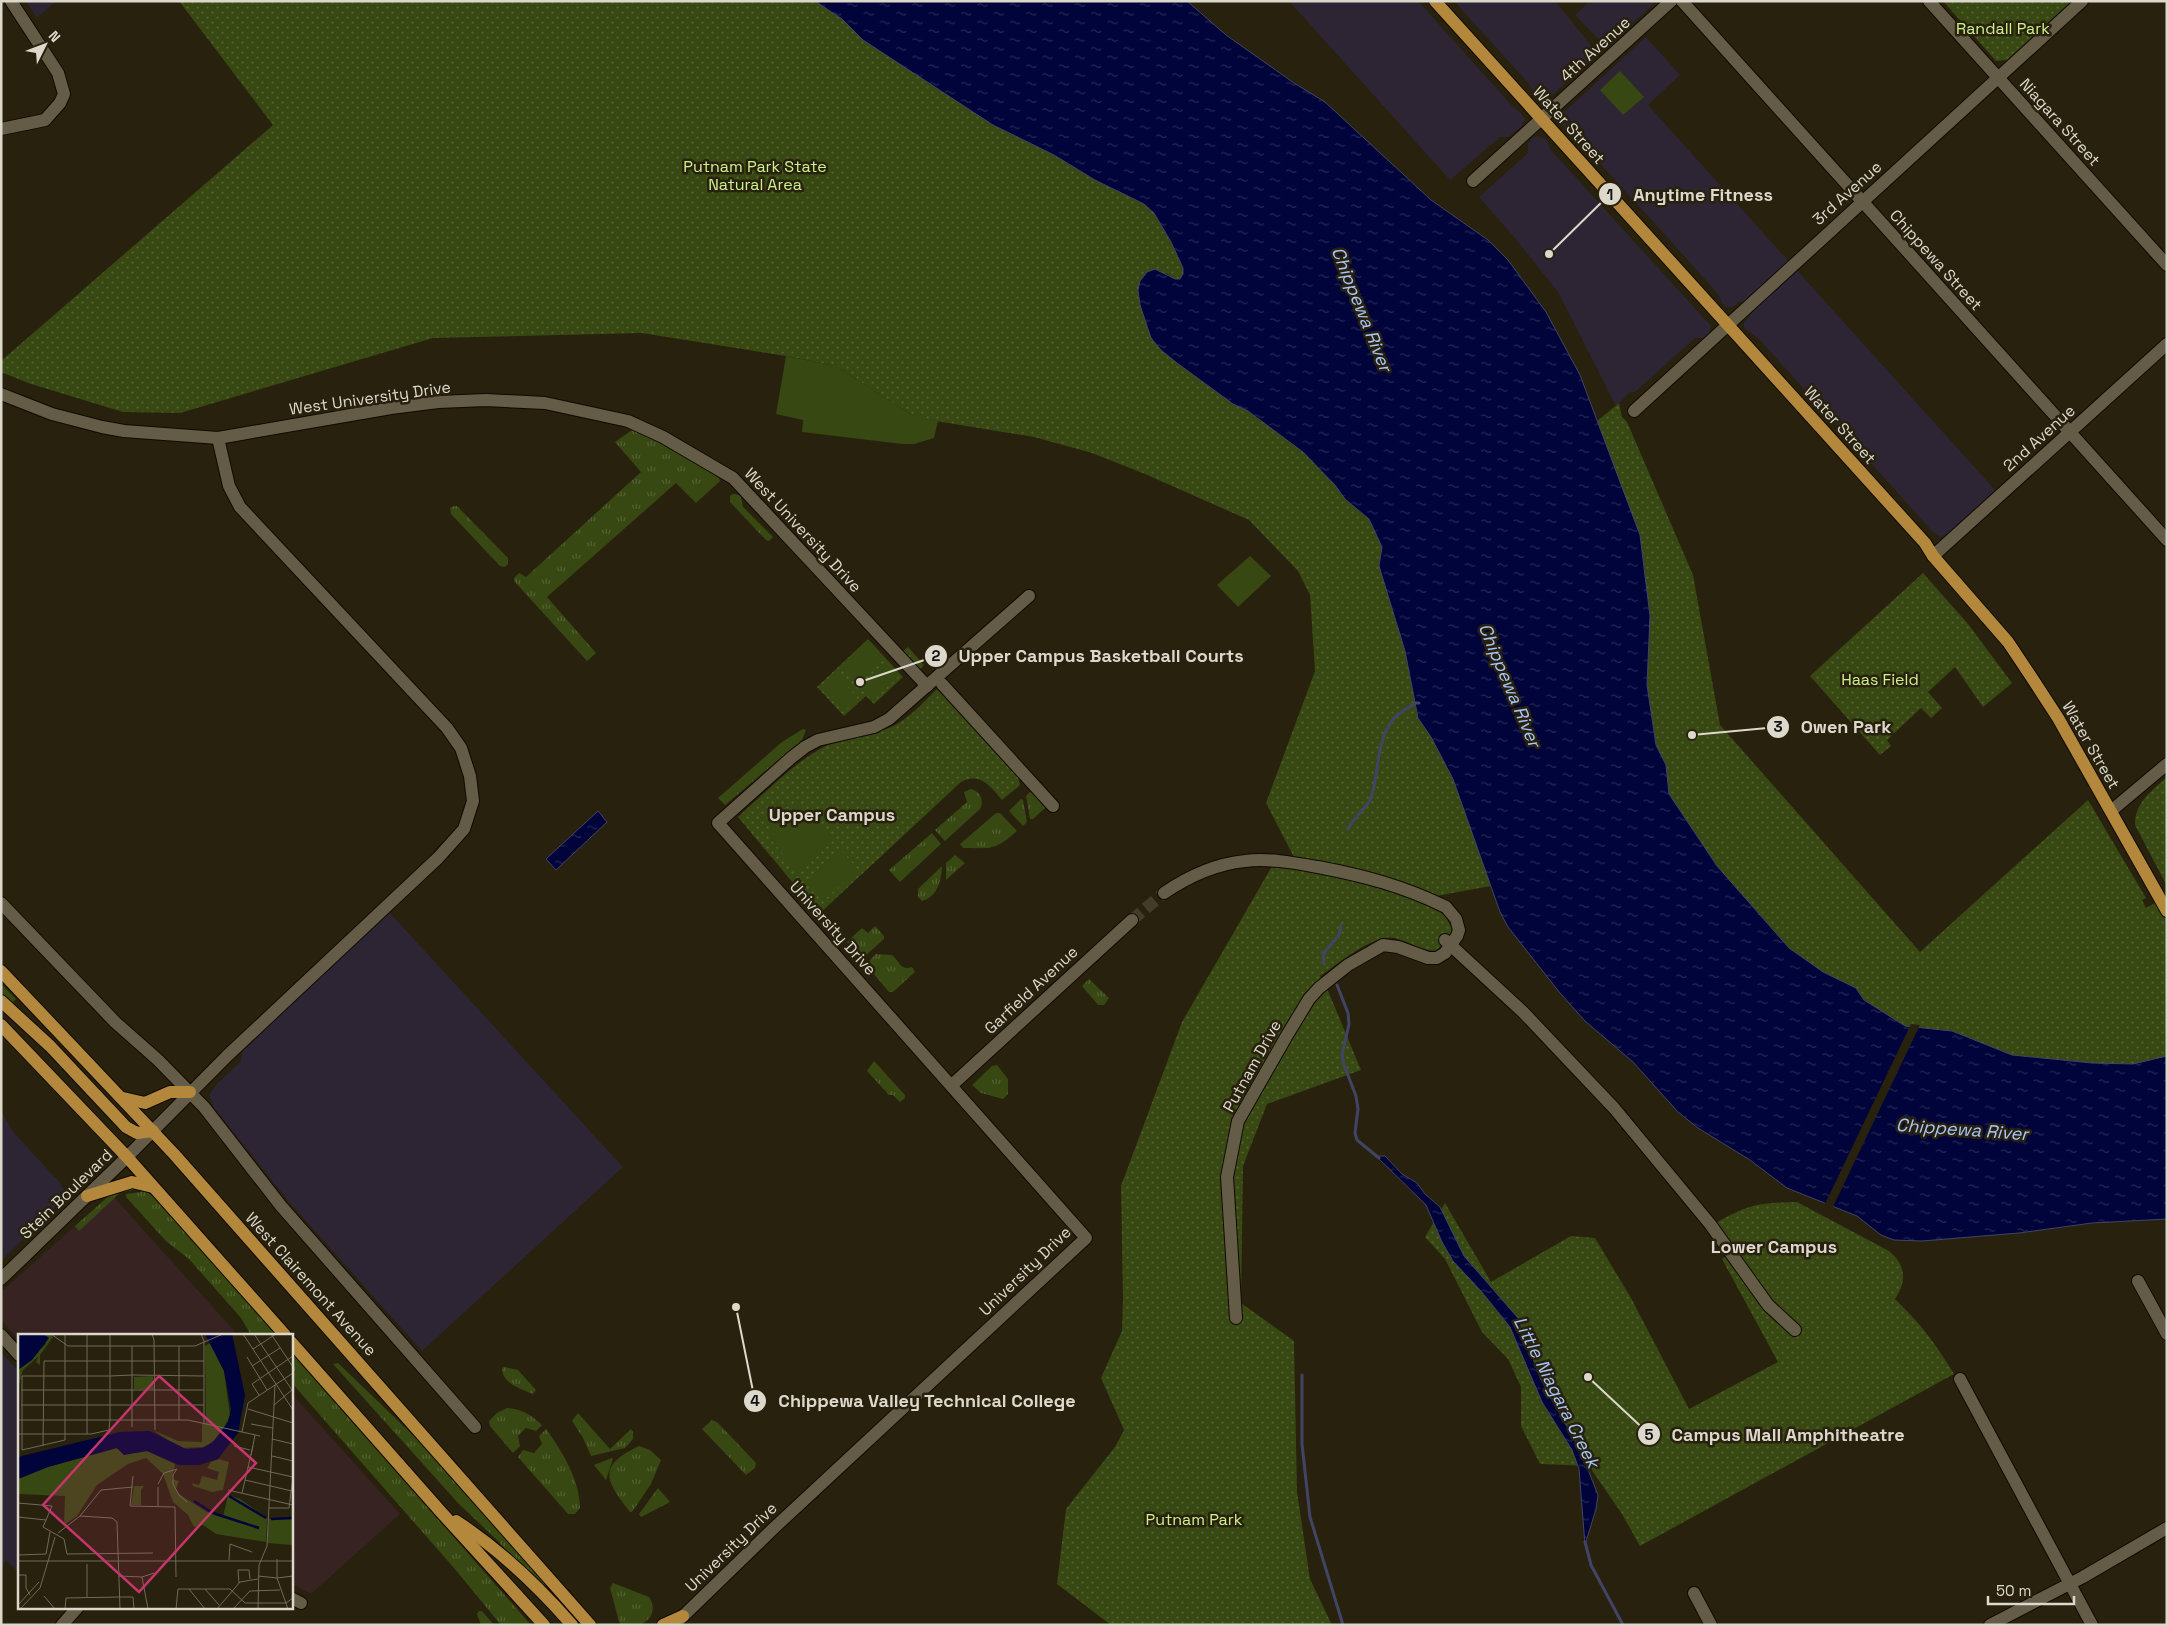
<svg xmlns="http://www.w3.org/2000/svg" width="2168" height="1626" viewBox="0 0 2168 1626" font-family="'Space Grotesk',sans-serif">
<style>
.commercial{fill:#2d2534}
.medical{fill:#362322}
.grass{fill:url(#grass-tufts)}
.park{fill:url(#park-dots)}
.garden{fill:#374812}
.water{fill:url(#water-ripples);stroke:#424466}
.pier{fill:#28210e}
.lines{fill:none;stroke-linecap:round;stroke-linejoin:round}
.stream{stroke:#424466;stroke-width:3}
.minor-tunnel{stroke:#433c2a;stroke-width:12;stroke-dasharray:12 6;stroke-linecap:butt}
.minor-casing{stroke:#110a00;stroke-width:14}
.major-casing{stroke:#110a00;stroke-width:14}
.minor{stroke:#655c48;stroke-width:12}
.major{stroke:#b4883c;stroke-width:12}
.labels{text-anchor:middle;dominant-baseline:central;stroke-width:5;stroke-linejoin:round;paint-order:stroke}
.park-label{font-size:16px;fill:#cdf28c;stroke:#28210e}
.street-label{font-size:16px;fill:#ddd8cc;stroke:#28210e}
.water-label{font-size:18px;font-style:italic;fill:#a8c6fa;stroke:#28210e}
.neighbourhood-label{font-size:18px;font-weight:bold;fill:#ddd8cc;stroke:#28210e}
.inset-river{fill:none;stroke:#00043a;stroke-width:2.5}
.inset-road{fill:none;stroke:#706a5a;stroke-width:1}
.view{fill:#c6356c;fill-opacity:0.15;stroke:#c6356c;stroke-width:2.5}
.inset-edge{fill:none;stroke:#ddd8cc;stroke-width:2.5}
.leader{fill:none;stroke:#ddd8cc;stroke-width:2}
.callout-dot{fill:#ddd8cc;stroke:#28210e;stroke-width:2}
.mark-label{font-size:15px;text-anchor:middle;font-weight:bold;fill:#111}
.callout-label{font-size:18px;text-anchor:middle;font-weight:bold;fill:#ddd8cc;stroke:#28210e;stroke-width:5;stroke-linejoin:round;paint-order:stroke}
</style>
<defs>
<pattern id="grass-tufts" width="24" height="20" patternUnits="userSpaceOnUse" patternTransform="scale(1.25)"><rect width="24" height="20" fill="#374812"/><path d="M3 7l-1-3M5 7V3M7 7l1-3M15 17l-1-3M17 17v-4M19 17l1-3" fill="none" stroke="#546233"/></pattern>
<pattern id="park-dots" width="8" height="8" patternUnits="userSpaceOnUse" patternTransform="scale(1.25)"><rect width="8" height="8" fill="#374812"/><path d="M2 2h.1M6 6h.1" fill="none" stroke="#546233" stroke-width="1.8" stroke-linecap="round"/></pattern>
<pattern id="water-ripples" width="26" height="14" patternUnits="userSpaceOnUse" patternTransform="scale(1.25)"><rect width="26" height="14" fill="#00043a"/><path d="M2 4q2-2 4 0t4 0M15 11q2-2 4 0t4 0" fill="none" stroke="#252855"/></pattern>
</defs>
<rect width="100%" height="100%" fill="#28210e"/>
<g class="commercial">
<polygon points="26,1 56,1 37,18"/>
<polygon points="1289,1 1418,1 1514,108 1521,113 1525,119 1522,126 1509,137 1500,137 1450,180"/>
<polygon points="1454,1 1555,1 1598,54 1550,97 1541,101 1534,96 1530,85"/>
<polygon points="1590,1 1657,1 1606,47 1575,15"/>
<polygon points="1646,37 1680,75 1648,105 1996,491 1948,533 1940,537 1933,532 1759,339 1744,328 1744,322 1752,313 1740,301 1733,307 1726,307 1723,304 1718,294 1668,238 1573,134 1561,125 1560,120 1562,114"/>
<polygon points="1537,136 1547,140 1550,149 1711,326 1709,333 1704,338 1695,338 1635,392 1630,392 1616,406 1558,292 1514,237 1479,197 1528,153 1528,144 1532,138"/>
<polygon points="390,913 623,1167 422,1351 290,1203 214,1108 209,1095 217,1084 241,1061 242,1053 249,1043"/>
<polygon points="1,1111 14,1133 61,1184 65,1192 61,1202 1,1261"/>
<polygon points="1,1352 19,1372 19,1573 6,1560 1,1569"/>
</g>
<g class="medical">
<polygon points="111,1194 238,1335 19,1335 19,1340 1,1320 1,1292"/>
<polygon points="291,1393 400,1514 311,1594 291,1583"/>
</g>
<g class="grass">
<path d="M 632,430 C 663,443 691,459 719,478 L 720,481 L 696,503 L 676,483 L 547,597 L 596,653 L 587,661 L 514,581 L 514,578 L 519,573 L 526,577 L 641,472 L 615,442 Z"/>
<polygon points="733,494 736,494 741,497 743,507 773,537 769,541 766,540 730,502 730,496"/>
<polygon points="454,506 457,506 508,558 508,564 505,567 500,566 451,514 450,508"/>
<polygon points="908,647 924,665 920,669 903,651"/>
<polygon points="803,729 806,730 802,740 725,805 718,798 782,742"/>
<path d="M 971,789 C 981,792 983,799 981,808 L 945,841 L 935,830 L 967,802 L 964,792 Z"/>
<polygon points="1030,792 1035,793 1045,806 1045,808 1033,819 1030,819 1026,796"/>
<polygon points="1021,799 1023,800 1027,822 1023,826 1009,811"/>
<path d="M 996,813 L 1000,813 L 1017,831 C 994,851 993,848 963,848 L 960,844 Z"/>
<polygon points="932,833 941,844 900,882 889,870"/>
<polygon points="955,855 965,863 946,880 946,863"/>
<path d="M 942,866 C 941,881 938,896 922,901 L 918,897 L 918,889 Z"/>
<polygon points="875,926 884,936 884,939 864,957 858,957 847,942 862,928 868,933"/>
<path d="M 876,954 L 892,955 C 900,961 899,971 912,967 L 915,972 L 893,992 L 889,992 L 867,966 L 868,962 Z"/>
<polygon points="1089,979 1109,998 1104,1005 1098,1005 1082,986"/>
<polygon points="1,984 16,999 11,1004 1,994"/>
<polygon points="874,1061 905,1095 905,1098 900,1102 893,1095 889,1095 867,1071"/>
<polygon points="997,1065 1008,1079 1008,1094 1003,1099 981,1093 972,1085 992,1066"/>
<polygon points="134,1187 133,1190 120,1193 79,1231 75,1226 111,1194"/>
<polygon points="143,1189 158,1200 276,1335 251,1335 241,1318 189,1259 166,1241 126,1197 126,1194 141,1192"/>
<polygon points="291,1352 531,1625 501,1625 454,1568 291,1382"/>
<polygon points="338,1363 418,1440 546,1583 545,1587 518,1564 498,1541 458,1503 333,1364"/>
<path d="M 504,1367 L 518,1370 L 536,1390 L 533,1394 C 521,1389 502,1384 502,1368 Z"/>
<path d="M 507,1408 C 522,1409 531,1415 542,1425 L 536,1431 L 526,1428 L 518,1436 L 520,1446 L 513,1453 L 490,1426 L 489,1421 L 497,1413 Z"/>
<polygon points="578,1413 610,1449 631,1429 633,1432 633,1439 625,1448 591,1456 583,1438 572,1421"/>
<polygon points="712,1420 718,1423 756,1463 755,1468 746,1475 702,1429"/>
<path d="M 546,1429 C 562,1451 580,1480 580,1508 L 575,1514 L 568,1514 L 518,1457 L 523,1450 L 534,1453 L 542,1444 L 539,1436 Z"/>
<path d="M 639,1446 L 650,1450 L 661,1460 L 651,1484 L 632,1512 L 630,1512 C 605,1480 597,1466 639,1446 Z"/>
<polygon points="612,1458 613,1459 606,1480 594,1465"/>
<polygon points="658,1488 670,1502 641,1517 639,1514"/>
<path d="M 613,1583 L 649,1597 C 657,1608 652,1622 637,1625 C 632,1626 626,1625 620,1625 L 610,1588 Z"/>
<polygon points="479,1611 482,1611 494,1625 481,1625 477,1614"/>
</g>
<g class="park">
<path d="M 179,1 L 815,1 L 842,19 L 863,40 L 993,125 L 1054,155 L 1095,180 L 1144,204 L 1154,213 L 1171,242 L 1183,268 L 1183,274 L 1180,279 L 1175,279 L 1166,273 L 1161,350 L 1177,363 L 1233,404 L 1248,411 L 1303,452 L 1335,485 L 1345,499 L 1369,519 L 1382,547 L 1379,566 L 1405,651 L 1418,718 L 1431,737 L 1453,779 L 1491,886 L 1436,896 L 1428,906 L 1445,915 L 1452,929 L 1451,933 L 1436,951 C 1421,950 1410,942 1395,938 C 1374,933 1338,964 1320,976 L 1326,986 L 1361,1070 L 1267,1104 L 1243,1166 L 1241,1303 L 1294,1341 L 1297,1492 L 1310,1579 L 1332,1625 L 1111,1625 L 1057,1584 L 1066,1509 L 1115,1447 L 1124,1430 L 1101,1378 L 1122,1331 L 1123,1298 L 1121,1186 L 1182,1022 L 1275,861 L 1297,863 L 1266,803 L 1315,671 L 1310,595 L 1298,571 L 1249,520 L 1145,474 L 1092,453 L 1034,437 L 924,419 L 912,415 L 836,366 L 786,356 L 642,333 L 433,338 L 180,413 L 123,412 L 28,383 L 1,372 L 1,361 L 273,125 Z"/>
<polygon points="1943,1 2072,1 2007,60 1996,61"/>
<polygon points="1619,403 1622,417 1627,422 1693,575 1720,725 1920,952 2088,800 2146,898 2142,900 2146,908 2167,896 2167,1057 2133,1064 2092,1063 2012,1055 1952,1031 1905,1026 1864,1000 1855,988 1823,972 1789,948 1717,866 1669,794 1666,765 1656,745 1647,685 1650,616 1640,535 1596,422"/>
<polygon points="1923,573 1968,624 2012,683 1983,707 1955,667 1928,692 1942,708 1931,718 1921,708 1887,740 1891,746 1880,755 1810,676"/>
<polygon points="868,639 903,677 874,704 866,696 844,716 817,687"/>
<path d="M 937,689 L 1018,776 L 1020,785 L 1002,800 C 990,786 980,772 961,782 L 819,914 L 738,817 C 764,794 789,767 820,749 C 840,737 864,737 886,729 C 905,723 923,703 937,689 Z"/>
<path d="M 2167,777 L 2167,886 L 2135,825 C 2135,802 2151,792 2167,777 Z"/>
<path d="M 1797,1202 L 1889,1251 C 1906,1265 1907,1281 1895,1299 C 1920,1323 1936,1344 1954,1374 L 1640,1546 L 1622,1514 L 1589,1466 L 1540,1464 L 1521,1426 L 1521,1387 L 1508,1359 L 1482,1332 L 1445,1259 L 1425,1237 L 1445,1203 L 1491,1282 L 1571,1236 L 1595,1238 L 1631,1298 L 1689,1409 L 1778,1362 L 1722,1259 L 1736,1249 L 1716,1223 C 1749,1204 1759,1203 1797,1202 Z"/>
</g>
<g class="garden">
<polygon points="1620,71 1644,97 1623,115 1600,90"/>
<polygon points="786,356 836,366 912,415 938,421 934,438 914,444 902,444 802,432 803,420 776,414"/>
<polygon points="1250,556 1271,576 1238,607 1217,585"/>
<polygon points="868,643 881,658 857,681 843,667"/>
<polygon points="885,662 898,677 874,700 860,685"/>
<polygon points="836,673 858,699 843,712 821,686"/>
<polygon points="798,802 833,841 798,871 764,832"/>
<polygon points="841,850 858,870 824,900 807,880"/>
</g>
<g class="water">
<polygon points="815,1 1187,1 1226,35 1294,83 1325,102 1431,200 1488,240 1508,260 1546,312 1580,375 1640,535 1650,616 1647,685 1656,745 1666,765 1669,794 1717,866 1789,948 1823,972 1856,988 1864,1000 1905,1026 1952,1031 2012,1055 2092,1063 2133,1064 2167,1056 2167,1219 2092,1223 2019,1233 1922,1241 1894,1240 1881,1235 1857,1216 1787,1188 1750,1160 1698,1128 1678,1112 1633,1062 1585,1021 1560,993 1508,927 1500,912 1453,779 1431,737 1418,718 1405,651 1379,566 1382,547 1369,519 1345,499 1335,485 1303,452 1248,411 1233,404 1177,363 1161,350 1151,338 1140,305 1138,290 1140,281 1147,272 1155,269 1175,279 1180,279 1183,274 1183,268 1171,242 1154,213 1144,204 1095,180 1054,155 993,125 863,40 842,19"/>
<polygon points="598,811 607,822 556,870 546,859"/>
<polygon points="1376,1156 1385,1156 1402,1174 1417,1183 1425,1194 1440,1207 1464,1256 1518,1318 1540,1378 1581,1452 1598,1495 1596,1509 1585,1545 1579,1469 1572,1450 1542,1402 1510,1327 1481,1291 1453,1261 1442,1242 1426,1205"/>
</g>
<polygon class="pier" points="1911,1024 1920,1025 1832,1209 1824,1206"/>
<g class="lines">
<g class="stream">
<path d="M 1348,829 C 1354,817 1368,806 1371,798 C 1380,771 1375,738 1396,716 C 1401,711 1409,708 1415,703 L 1419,703"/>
<polyline points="1324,964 1323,954 1339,935 1341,925"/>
<polyline points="1337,985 1348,1013 1349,1024 1342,1055 1344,1065 1356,1096 1358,1109 1355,1133 1357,1140 1379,1158"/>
<polyline points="1302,1375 1302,1444 1310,1517 1343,1625"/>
<polyline points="1585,1542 1591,1565 1623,1625"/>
</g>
<polyline class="minor-tunnel" points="1132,920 1164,893"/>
<defs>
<g id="minor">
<polyline points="1682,1 2167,540"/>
<polyline points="1929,1 2167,265"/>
<polyline points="1,129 45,120 60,103 64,94 58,73 11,1"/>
<polyline points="1473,181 1671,1"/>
<polyline points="1,394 52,414 102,427 124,431 218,438 391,408 438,402 486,400 545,403 628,421 663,437 733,478 927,686"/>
<polyline points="1634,411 2082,1"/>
<polyline points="1933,556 2167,344"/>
<polyline points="942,684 1053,806"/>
<polyline points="2111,811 2167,764"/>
<path d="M 1164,893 C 1189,876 1215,864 1245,861 C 1269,858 1295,863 1318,867 C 1365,876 1403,886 1446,907 L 1456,919 L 1459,930 L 1457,936 L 1445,953 L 1437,958 L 1428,958 L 1398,947 L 1383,945 L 1348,965 L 1319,988 L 1309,999 L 1286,1037 L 1238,1121 L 1227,1177 L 1236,1318"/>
<polyline points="1,903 115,1022 158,1060 204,1107 281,1206 475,1427"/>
<polyline points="1445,940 1523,1012 1614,1108 1710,1224 1768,1305 1795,1330"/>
<polyline points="952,1085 1132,920"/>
<polyline points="1,1279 127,1157 227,1056 438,858 464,829 473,801 470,776 461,748 447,728 240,507 229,486 218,438"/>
<polyline points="2138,1281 2167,1334"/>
<polyline points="1,1335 19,1355"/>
<polyline points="1960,1379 2092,1625"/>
<polyline points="1694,1593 1711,1625"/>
<polyline points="291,1598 301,1603"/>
<polyline points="676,1623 775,1527 1086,1238 718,823 791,758 805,747 818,740 874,727 889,719 1029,596"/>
<polyline points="62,1625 78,1607"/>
<polyline points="1990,1625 2083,1577 2167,1528"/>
</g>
<g id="major">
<polyline points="1435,1 1925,543 1933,556 2008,642 2032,678 2058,718 2167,911"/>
<polyline points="1,971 174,1154 590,1625"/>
<polyline points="1,1001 50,1046 126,1127 137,1133 153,1131"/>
<polyline points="1,1025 127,1157 285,1335"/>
<polyline points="123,1098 145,1103 170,1092 190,1092"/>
<polyline points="87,1196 132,1182 153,1187"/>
<polyline points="291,1342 441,1512 544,1625"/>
<path d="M 456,1521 C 499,1549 538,1586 572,1625"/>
<polyline points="663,1625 683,1616"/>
</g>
</defs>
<use href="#minor" class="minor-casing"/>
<use href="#major" class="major-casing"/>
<use href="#minor" class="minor"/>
<use href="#major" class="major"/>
</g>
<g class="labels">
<g class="park-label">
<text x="2003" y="28">Randall Park</text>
<text x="755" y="166">Putnam Park State<tspan x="755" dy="18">Natural Area</tspan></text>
<text x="1880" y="679">Haas Field</text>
<text x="1194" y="1519">Putnam Park</text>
</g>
<g class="street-label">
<text transform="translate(1595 49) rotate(-42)">4th Avenue</text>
<text transform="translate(2060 122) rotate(48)">Niagara Street</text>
<text transform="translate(1569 125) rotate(48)">Water Street</text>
<text transform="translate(1847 193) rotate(-42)">3rd Avenue</text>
<text transform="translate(1936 260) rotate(48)">Chippewa Street</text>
<text transform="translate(370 398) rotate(-8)">West University Drive</text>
<text transform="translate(1840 425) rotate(48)">Water Street</text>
<text transform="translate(2039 438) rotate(-42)">2nd Avenue</text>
<text transform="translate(803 530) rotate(47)">West University Drive</text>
<text transform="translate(2091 745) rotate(60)">Water Street</text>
<text transform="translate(833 928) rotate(48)">University Drive</text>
<text transform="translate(1031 990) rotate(-43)">Garfield Avenue</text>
<text transform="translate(1252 1066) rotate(-61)">Putnam Drive</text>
<text transform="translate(66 1194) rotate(-44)">Stein Boulevard</text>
<text transform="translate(1025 1271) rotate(-44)">University Drive</text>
<text transform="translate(311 1284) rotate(48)">West Clairemont Avenue</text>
<text transform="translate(731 1547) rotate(-44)">University Drive</text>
</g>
<g class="water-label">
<text transform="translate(1362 309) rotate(68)">Chippewa River</text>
<text transform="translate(1510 685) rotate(67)">Chippewa River</text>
<text transform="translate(1962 1129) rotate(4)">Chippewa River</text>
<text transform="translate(1557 1392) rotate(63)">Little Niagara Creek</text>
</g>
<g class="neighbourhood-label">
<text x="832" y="814">Upper Campus</text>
<text x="1774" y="1246">Lower Campus</text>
</g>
</g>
<g transform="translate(18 1334)">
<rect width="275" height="275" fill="#28210e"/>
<path d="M 22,0 L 32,0 L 35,3 L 22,21 L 22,31 L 18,28 L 21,22 L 5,36 L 0,54 L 0,36 L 28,10 L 25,0 ZM 192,9 L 206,37 L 212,82 L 202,101 L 188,113 L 161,114 L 135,96 L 160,107 L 184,108 L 184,90 L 188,88 L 187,12 ZM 135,42 L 136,55 L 116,55 L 116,43 ZM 98,114 L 109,120 L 129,117 L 157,130 L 154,145 L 161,147 L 158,155 L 161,160 L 189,178 L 205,183 L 210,161 L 222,165 L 249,184 L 248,208 L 198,200 L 185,191 L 176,193 L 170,181 L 155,168 L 145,140 L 128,124 L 110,130 L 79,151 L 59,182 L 46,191 L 47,162 L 0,160 L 0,145 L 30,133 ZM 201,125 L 211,128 L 205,156 L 194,158 L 175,152 L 174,149 L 181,151 L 184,142 L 199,146 L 201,138 L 189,134 L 193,128 ZM 116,152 L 126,152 L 123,156 L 123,171 L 113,171 ZM 275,184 L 275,224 L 274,224 L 274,211 L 249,209 L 251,185 Z" fill="#374812"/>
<path d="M 4,0 L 25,0 L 31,4 L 14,26 L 0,36 L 0,3 ZM 187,0 L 214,0 L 227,61 L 220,99 L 200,125 L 181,131 L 161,131 L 129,117 L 106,121 L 99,114 L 30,133 L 0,145 L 0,123 L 102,98 L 132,97 L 168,115 L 184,114 L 195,108 L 210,88 L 213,75 L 206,37 Z" fill="#00043a"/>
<path class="inset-river" d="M 211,162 L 248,184M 176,167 L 195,179 L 241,194M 253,185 L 275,184"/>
<path class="inset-road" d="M 33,0 L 50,12 L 177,12 L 205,0M 47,0 L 47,106 L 4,116 L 4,42 L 92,42 L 114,41 L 186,42M 69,0 L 69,100M 92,0 L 92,86M 134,0 L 136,6 L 137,96M 183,0 L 186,7 L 186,89M 225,0 L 275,76M 236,0 L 274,56M 253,0 L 275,33M 114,12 L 114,93M 161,12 L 161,86M 235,15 L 258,0M 229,23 L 249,56M 234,32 L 262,14M 3,56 L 186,56M 241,61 L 234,50 L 275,22M 3,71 L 186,71M 256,71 L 257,51M 230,75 L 275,89M 0,86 L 170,86 L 242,102M 233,90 L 255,94M 224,98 L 230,69 L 275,39M 0,100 L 73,100 L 91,96 L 92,86M 254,105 L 275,110M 25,112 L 26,27 L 186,27M 216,112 L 232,116M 233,121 L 237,101M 254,122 L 275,127M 230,133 L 275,143 L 271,174 L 251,174M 159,135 L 155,141 L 155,150 L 161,161 L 169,168M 115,142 L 112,172 L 157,173 L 158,243M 227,146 L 274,157M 140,150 L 146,139 L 159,135M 140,153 L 140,172M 210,156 L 275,171M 224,159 L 235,112M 0,169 L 34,172 L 25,193 L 46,205 L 49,220 L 135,219M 62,182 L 94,184 L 99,188 L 102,275M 0,183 L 28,186M 40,199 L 62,182 L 83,156 L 115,153M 0,221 L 28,220 L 32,198M 31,224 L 37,203M 211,226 L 212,210 L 234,218M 0,227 L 275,227M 69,230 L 69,263M 0,241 L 8,241 L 8,254 L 12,261M 101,242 L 124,243 L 136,239M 240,242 L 259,244 L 259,225M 124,243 L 130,275M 221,249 L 220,236 L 231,236 L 232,245M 171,255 L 187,275M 187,255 L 201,271M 26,262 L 37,275M 0,271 L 21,248M 2,275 L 22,254 L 31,224M 47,275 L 48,264 L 102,263 L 115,263 L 116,275M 158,275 L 160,255 L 212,255 L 227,269 L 268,269 L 275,264M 199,275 L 222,248 L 240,245M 215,275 L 232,257 L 262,256M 240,275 L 241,231 L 249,212 L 256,71 L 275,55M 270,275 L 259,244 L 275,242"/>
<path class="view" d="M 141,42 L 238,129 L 121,258 L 25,171 Z"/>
<rect width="275" height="275" class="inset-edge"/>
</g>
<path class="leader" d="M1549 254L1610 194M860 682L936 656M1692 735L1778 727M736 1307L755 1401M1588 1377L1649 1434"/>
<g class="callout-dot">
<circle cx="1549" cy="254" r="5"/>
<circle cx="860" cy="682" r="5"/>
<circle cx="1692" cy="735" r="5"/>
<circle cx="736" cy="1307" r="5"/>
<circle cx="1588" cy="1377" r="5"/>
<circle cx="1610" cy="194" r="12"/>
<circle cx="936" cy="656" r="12"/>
<circle cx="1778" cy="727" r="12"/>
<circle cx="755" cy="1401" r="12"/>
<circle cx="1649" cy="1434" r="12"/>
</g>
<g class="mark-label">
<text x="1610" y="200">1</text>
<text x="936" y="661">2</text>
<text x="1778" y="732">3</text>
<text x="755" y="1406">4</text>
<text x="1649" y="1440">5</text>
</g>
<g class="callout-label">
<text x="1703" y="201">Anytime Fitness</text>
<text x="1101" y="662">Upper Campus Basketball Courts</text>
<text x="1846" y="733">Owen Park</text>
<text x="927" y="1407">Chippewa Valley Technical College</text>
<text x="1788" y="1441">Campus Mall Amphitheatre</text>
</g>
<rect width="2168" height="1626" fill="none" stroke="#ddd8cc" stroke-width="5"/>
<g transform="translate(45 45) rotate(48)" stroke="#28210e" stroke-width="4" paint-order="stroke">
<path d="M0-4L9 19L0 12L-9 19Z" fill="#ddd8cc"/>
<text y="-8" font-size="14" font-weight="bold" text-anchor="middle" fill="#ddd8cc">N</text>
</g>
<path d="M1988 1596v8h86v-8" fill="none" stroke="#ddd8cc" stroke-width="2.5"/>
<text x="1996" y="1596" font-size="15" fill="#ddd8cc" stroke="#28210e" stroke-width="4" paint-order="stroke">50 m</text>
</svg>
